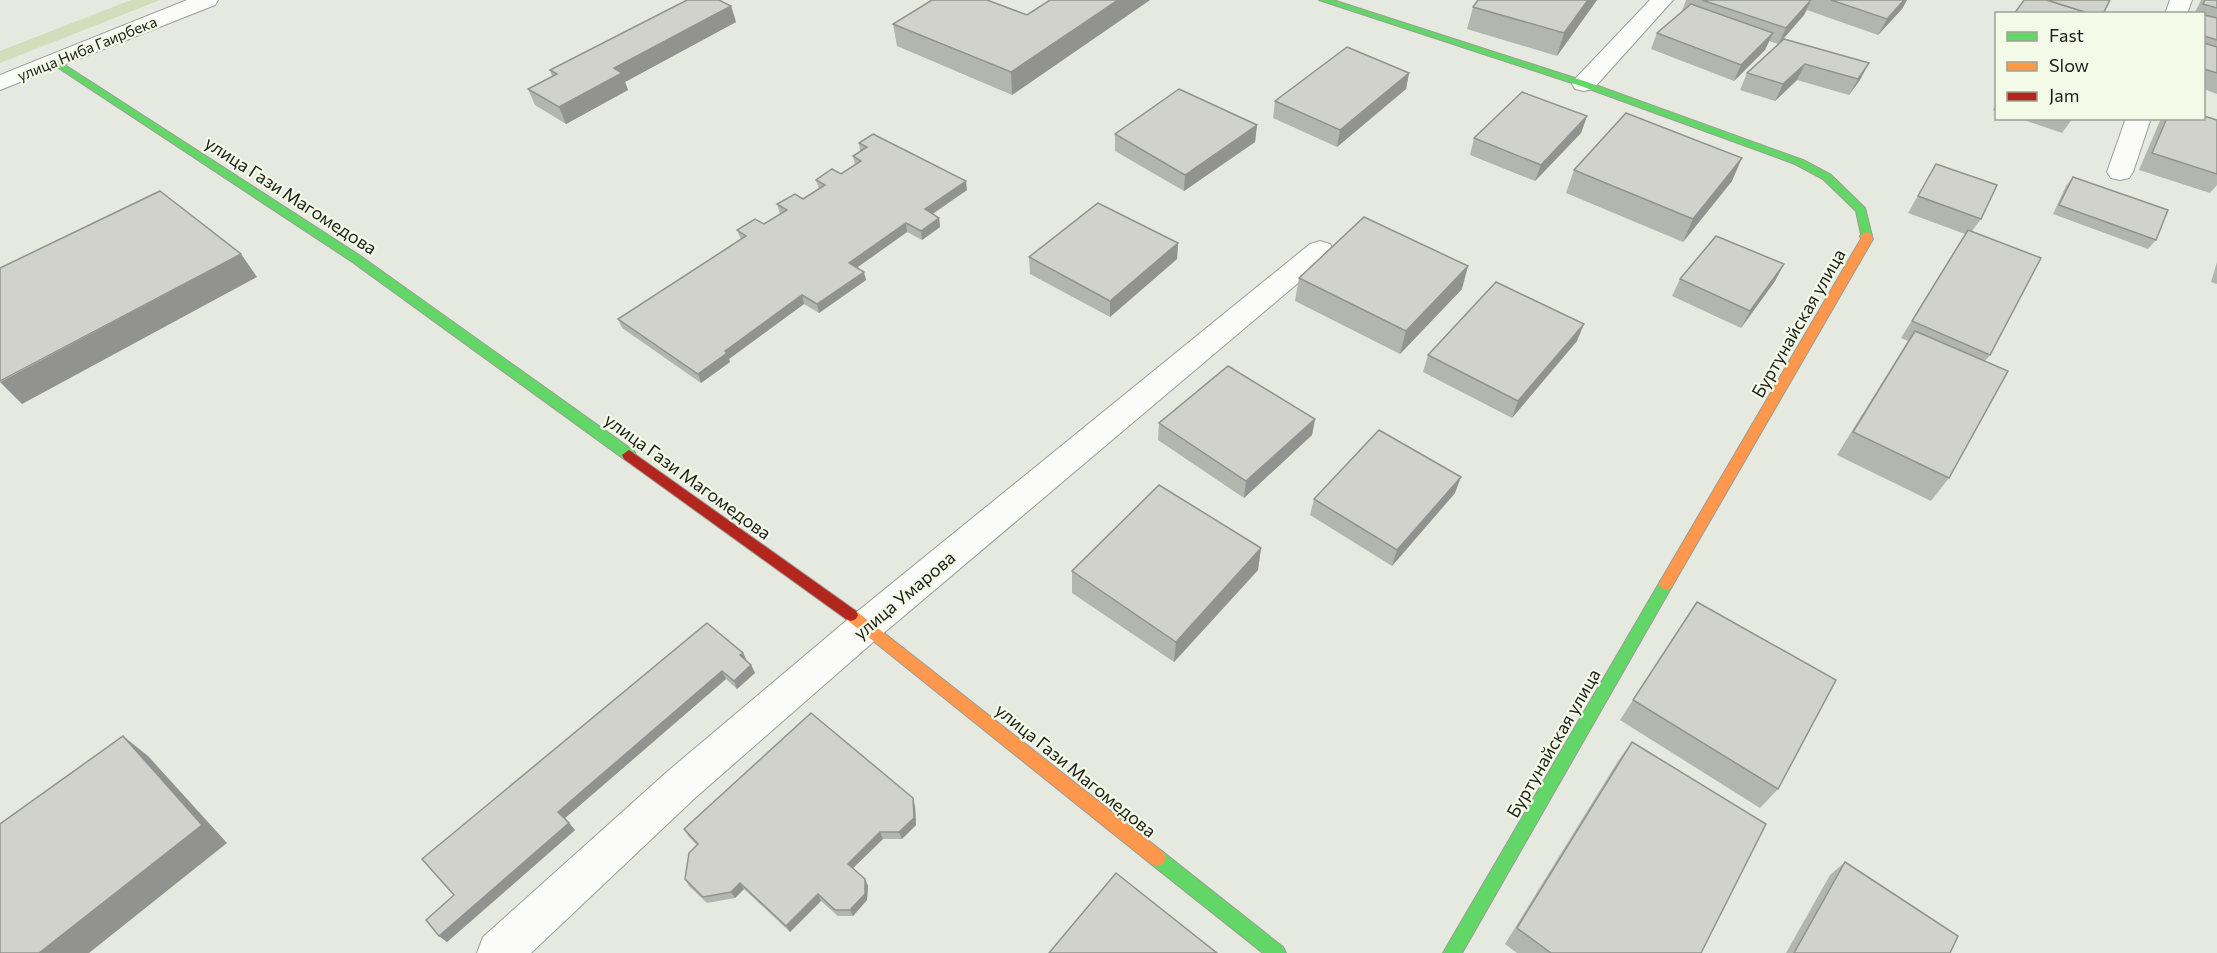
<svg xmlns="http://www.w3.org/2000/svg" width="2217" height="953" viewBox="0 0 2217 953" font-family="Commissioner,sans-serif">
<style>
.green{fill:#d2ddbc}
.lines{fill:none;stroke-linecap:round;stroke-linejoin:round}
.street-casing{stroke:#9b9d96;stroke-width:2}
.fast-casing{stroke:#9b9d96;stroke-width:2}
.slow-casing{stroke:#9b9d96;stroke-width:2}
.jam-casing{stroke:#9b9d96;stroke-width:2}
.street{fill:#fbfcfa;fill-rule:evenodd}
.fast{fill:#63d668;fill-rule:evenodd}
.slow{fill:#ff974d;fill-rule:evenodd}
.jam{fill:#b3261e;fill-rule:evenodd}
.wall{fill:#b3b5af}
.shaded-wall{fill:#92938e}
.building{fill:#d0d2cb;stroke:#92938e;stroke-width:1.5}
.labels{text-anchor:middle;dominant-baseline:central;stroke-width:4.5;stroke-linejoin:round;paint-order:stroke}
.far-street-label{font-size:15px;fill:#1c1e18;stroke:#f4fae8}
.street-label{font-size:18px;fill:#1c1e18;stroke:#f4fae8}
</style>
<rect width="100%" height="100%" fill="#e6e9df"/>
<polygon class="green" points="131,0 160,0 0,63 0,51"/>
<g class="lines">
<defs>
<g id="street">
<polygon points="187,0 218,0 215,5 0,90 0,75"/>
<polygon points="1650,0 1673,0 1593,89 1584,91 1575,89 1572,84 1575,79"/>
<polygon points="2170,0 2192,0 2187,14 2165,14"/>
<polygon points="2126,118 2151,118 2133,172 2129,178 2120,180 2111,178 2107,172"/>
<polygon points="1320,241 1330,244 1334,250 1330,256 879,637 696,797 531,953 477,953 483,937 668,771 853,615 1310,244"/>
</g>
<g id="fast">
<polygon points="1319,0 1333,0 1587,82 1803,160 1831,175 1865,208 1872,236 1870,239 1862,239 1856,211 1823,179 1795,164 1581,86"/>
<polygon points="54,58 359,255 634,451 636,455 634,459 624,459 351,261 51,63 49,61"/>
<polygon points="1666,578 1671,580 1673,584 1671,588 1462,953 1443,953 1661,580"/>
<polygon points="1157,850 1163,852 1283,947 1286,953 1263,953 1151,864 1148,858 1151,852"/>
</g>
<g id="slow">
<polygon points="1866,232 1870,233 1873,239 1671,588 1666,590 1661,588 1659,584 1661,580 1861,239 1860,236"/>
<polygon points="851,609 856,611 1163,852 1166,858 1163,864 1157,866 1151,864 846,619 844,615 846,611"/>
</g>
<polygon id="jam" points="629,450 856,611 858,615 856,619 851,621 846,619 624,459 622,455"/>
</defs>
<use href="#street" class="street-casing"/>
<use href="#fast" class="fast-casing"/>
<use href="#slow" class="slow-casing"/>
<use href="#jam" class="jam-casing"/>
<use href="#street" class="street"/>
<use href="#fast" class="fast"/>
<use href="#slow" class="slow"/>
<use href="#jam" class="jam"/>
</g>
<g class="wall">
<polygon points="1050,0 1150,0 1012,95 897,46 893,24 1027,15"/>
<polygon points="1597,0 1557,56 1467,29 1473,7"/>
<polygon points="1686,0 1907,0 1902,9 1878,35 1807,10 1804,15 1782,40 1860,80 1849,95 1797,80 1775,101 1740,90 1747,73 1778,44 1769,41 1765,50 1734,81 1651,49 1657,33 1682,11"/>
<polygon points="2201,0 2217,0 2217,94 2204,89 2204,14 2194,14"/>
<polygon points="731,6 736,22 625,82 628,90 566,124 535,105 528,89 552,76 550,70"/>
<polygon points="1409,73 1406,89 1337,147 1273,118 1275,101"/>
<polygon points="1996,104 1996,111 1993,110"/>
<polygon points="1587,116 1581,133 1535,181 1470,155 1474,138"/>
<polygon points="2018,118 2073,118 2062,133"/>
<polygon points="2162,118 2204,118 2217,120 2217,185 2210,193 2139,170 2159,123"/>
<polygon points="1257,125 1255,142 1184,191 1115,151 1115,134"/>
<polygon points="859,143 967,190 933,214 939,218 940,227 922,240 907,232 857,267 866,280 819,313 804,304 729,359 730,362 701,383 622,328 618,319 741,239 737,230 764,224 780,214 777,204 803,199 819,189 816,180 841,174 855,165 853,156 860,151"/>
<polygon points="1936,164 1981,219 1972,231 1990,355 1985,361 1949,478 1931,501 1837,455 1908,341 1901,338 1965,234 1908,213"/>
<polygon points="1574,170 1732,181 1683,242 1566,193"/>
<polygon points="2073,177 2156,240 2148,249 2053,214 2066,186"/>
<polygon points="1178,243 1177,259 1110,317 1030,274 1029,257"/>
<polygon points="2217,262 2217,284 2211,282"/>
<polygon points="1784,264 1775,281 1741,328 1672,296 1680,279"/>
<polygon points="1299,278 1462,289 1400,354 1295,301"/>
<polygon points="1577,341 1512,418 1423,372 1428,355"/>
<polygon points="1315,419 1312,435 1244,498 1158,440 1159,423"/>
<polygon points="1455,493 1392,566 1310,515 1314,499"/>
<polygon points="1261,548 1258,570 1174,662 1072,593 1072,571"/>
<polygon points="1697,602 1778,789 1760,808 1620,720"/>
<polygon points="707,623 751,665 755,673 737,689 726,679 565,818 575,830 447,942 439,936 454,895"/>
<polygon points="1632,742 1701,953 1517,953 1505,944 1618,761"/>
<polygon points="915,806 916,825 902,839 883,839 853,868 865,879 868,886 867,900 853,916 838,916 821,901 790,932 744,889 735,898 707,903 689,886 685,879 697,845 688,836 684,829"/>
<polygon points="1845,862 1950,953 1786,953 1830,875"/>
</g>
<g class="shaded-wall">
<polygon points="1118,0 1150,0 1012,95 1011,72"/>
<polygon points="1588,0 1597,0 1557,56 1564,33"/>
<polygon points="1811,0 1804,15 1778,45 1786,28"/>
<polygon points="1904,0 1907,0 1902,9 1878,35 1887,19"/>
<polygon points="731,6 736,22 625,82 628,90 566,124 559,107 614,68"/>
<polygon points="1773,33 1765,50 1734,81 1741,65"/>
<polygon points="1869,63 1860,80 1849,95 1858,79"/>
<polygon points="1805,64 1797,80 1775,101 1783,84"/>
<polygon points="1409,73 1406,89 1337,147 1340,130"/>
<polygon points="1587,116 1581,133 1535,181 1541,165"/>
<polygon points="1257,125 1255,142 1184,191 1185,175"/>
<polygon points="1742,158 1732,181 1683,242 1693,219"/>
<polygon points="966,181 967,190 926,218 925,209"/>
<polygon points="939,218 940,227 922,240 921,231"/>
<polygon points="906,223 907,232 851,272 849,263"/>
<polygon points="1178,243 1177,259 1110,317 1110,301"/>
<polygon points="241,254 257,277 22,404 0,382"/>
<polygon points="1784,264 1775,281 1741,328 1750,311"/>
<polygon points="1468,266 1462,289 1400,354 1406,331"/>
<polygon points="864,272 866,280 819,313 817,304"/>
<polygon points="802,295 804,304 729,359 730,362 701,383 698,374 725,351"/>
<polygon points="1584,324 1577,341 1512,418 1518,401"/>
<polygon points="1315,419 1312,435 1244,498 1246,481"/>
<polygon points="1461,477 1455,493 1392,566 1397,550"/>
<polygon points="1261,548 1258,570 1174,662 1176,642"/>
<polygon points="743,653 747,661 740,655"/>
<polygon points="751,665 755,673 737,689 734,681"/>
<polygon points="722,671 726,679 564,819 558,812"/>
<polygon points="123,736 148,756 227,843 89,953 39,953"/>
<polygon points="913,798 915,806 916,825 902,839 899,832"/>
<polygon points="569,823 575,830 447,942 439,936"/>
<polygon points="880,832 883,839 850,871 848,864"/>
<polygon points="865,879 868,886 867,900 853,916 850,910"/>
<polygon points="740,883 744,889 735,898 731,892"/>
<polygon points="818,894 821,901 790,932 786,926"/>
</g>
<g class="building">
<polygon points="687,0 719,0 731,6 614,68 622,73 559,107 528,89 557,74 550,70"/>
<polygon points="932,0 987,0 1027,15 1050,0 1118,0 1011,72 893,24"/>
<polygon points="1478,0 1588,0 1564,33 1473,7"/>
<polygon points="1702,0 1811,0 1786,28"/>
<polygon points="1831,0 1904,0 1887,19"/>
<polygon points="2024,0 2047,0 2091,14 2014,14"/>
<polygon points="2047,0 2110,0 2103,14 2091,14"/>
<polygon points="2205,0 2217,0 2217,8 2203,4"/>
<polygon points="1691,4 1773,33 1741,65 1657,33"/>
<polygon points="2204,15 2217,18 2217,40 2204,36"/>
<polygon points="1784,39 1869,63 1858,79 1805,64 1783,84 1747,73"/>
<polygon points="2204,43 2217,47 2217,73 2204,69"/>
<polygon points="1347,47 1409,73 1340,130 1275,101"/>
<polygon points="1179,89 1257,125 1185,175 1115,134"/>
<polygon points="1522,92 1587,116 1541,165 1474,138"/>
<polygon points="1626,113 1742,158 1693,219 1574,170"/>
<polygon points="2204,116 2217,120 2217,174 2152,153 2167,118 2204,118"/>
<polygon points="873,134 966,181 925,209 939,218 921,231 906,223 849,263 864,272 817,304 802,295 725,351 727,353 698,374 618,319 746,236 737,230 755,219 764,224 787,210 777,204 795,194 803,199 825,185 816,180 832,169 841,174 861,161 853,156 867,147 859,143"/>
<polygon points="1936,164 1997,185 1981,219 1918,196"/>
<polygon points="2073,177 2168,210 2156,240 2059,205"/>
<polygon points="160,191 241,254 0,381 0,268"/>
<polygon points="1098,203 1178,243 1110,301 1029,257"/>
<polygon points="1364,217 1468,266 1406,331 1299,278"/>
<polygon points="1968,230 2041,258 1990,355 1912,321"/>
<polygon points="1716,236 1784,264 1750,311 1680,279"/>
<polygon points="1496,282 1584,324 1518,401 1428,355"/>
<polygon points="1915,331 2008,371 1949,478 1853,432"/>
<polygon points="1228,366 1315,419 1246,481 1159,423"/>
<polygon points="1379,430 1461,477 1397,550 1314,499"/>
<polygon points="1159,485 1261,548 1176,642 1072,571"/>
<polygon points="1697,602 1836,680 1778,789 1633,700"/>
<polygon points="707,623 743,653 740,655 751,665 734,681 722,671 558,812 569,823 439,936 426,920 454,895 422,859"/>
<polygon points="811,713 913,798 914,818 899,832 880,832 848,864 865,879 865,894 850,910 835,910 818,894 786,926 740,883 731,892 703,897 685,879 689,853 698,844 684,829"/>
<polygon points="123,736 202,825 39,953 0,953 0,824"/>
<polygon points="1632,742 1766,824 1701,953 1551,953 1517,928"/>
<polygon points="1845,862 1958,936 1950,953 1794,953"/>
<polygon points="1116,873 1217,953 1049,953"/>
</g>
<g class="labels">
<g class="far-street-label">
<text transform="translate(87 48) rotate(-22)">улица Ниба Гаирбека</text>
</g>
<g class="street-label">
<text transform="translate(291 195) rotate(33)">улица Гази Магомедова</text>
<text transform="translate(1798 323) rotate(-60)">Буртунайская улица</text>
<text transform="translate(688 476) rotate(36)">улица Гази Магомедова</text>
<text transform="translate(904 595) rotate(-40)">улица Умарова</text>
<text transform="translate(1553 743) rotate(-60)">Буртунайская улица</text>
<text transform="translate(1076 770) rotate(39)">улица Гази Магомедова</text>
</g>
</g>
<rect x="1995" y="12" width="210" height="108" fill="#f4fae8" stroke="#9ea295" stroke-width="1.5"/>
<rect x="2007" y="32" width="30" height="9" fill="#63d668" stroke="#9ea295" stroke-width="1.5"/>
<text x="2049" y="42" font-size="18" fill="#1c1e18">Fast</text>
<rect x="2007" y="62" width="30" height="9" fill="#ff974d" stroke="#9ea295" stroke-width="1.5"/>
<text x="2049" y="72" font-size="18" fill="#1c1e18">Slow</text>
<rect x="2007" y="92" width="30" height="9" fill="#b3261e" stroke="#9ea295" stroke-width="1.5"/>
<text x="2049" y="102" font-size="18" fill="#1c1e18">Jam</text>
</svg>
